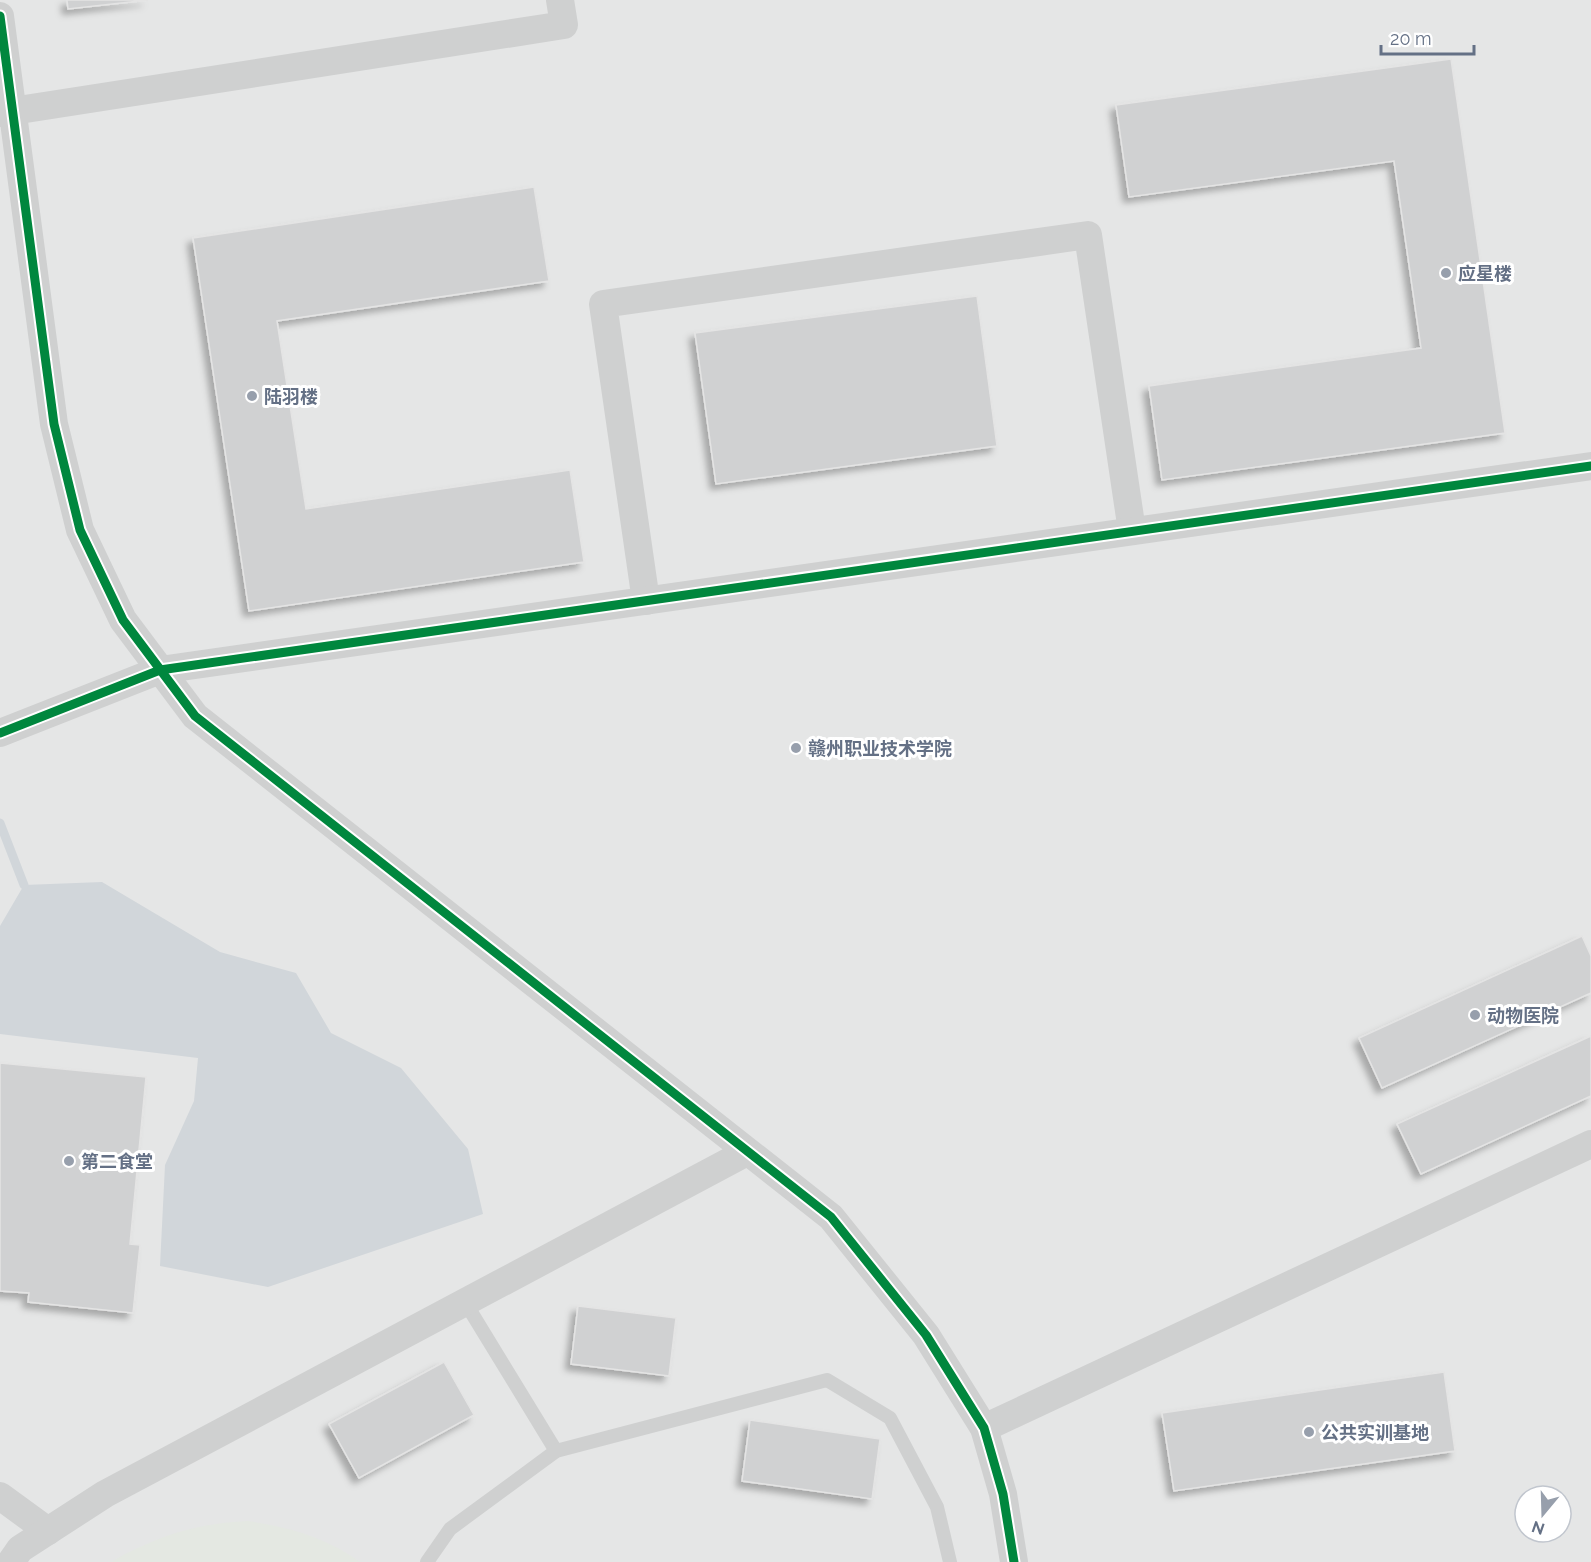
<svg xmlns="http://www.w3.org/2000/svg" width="1591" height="1562" viewBox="0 0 1591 1562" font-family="Raleway,'Noto Sans SC',sans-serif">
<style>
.built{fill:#e5e6e6;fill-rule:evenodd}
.green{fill:#e4e8e2}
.water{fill:#d1d6da}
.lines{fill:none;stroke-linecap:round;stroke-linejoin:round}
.stream{stroke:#d1d6da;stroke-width:9}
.building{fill:#d0d1d2;stroke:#e4e4e4;stroke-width:1.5;filter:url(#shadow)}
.lane{stroke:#cfd0d0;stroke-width:14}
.street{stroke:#cfd0d0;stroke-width:28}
.cycleway-casing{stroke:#fff;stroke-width:13}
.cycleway{stroke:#00873e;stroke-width:9}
.poi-dot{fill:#979fac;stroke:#fff;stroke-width:2}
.labels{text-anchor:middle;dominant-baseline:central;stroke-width:6;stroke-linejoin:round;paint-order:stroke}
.poi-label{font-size:18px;font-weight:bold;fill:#647085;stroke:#fff;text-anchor:start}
</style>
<defs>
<filter id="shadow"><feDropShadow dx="-5.5" dy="5.5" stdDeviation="3" flood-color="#0004"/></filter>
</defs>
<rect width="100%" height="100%" fill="#f5f5f4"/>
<path class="built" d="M 0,0 L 1591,0 L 1591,1562 L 0,1562 ZM 1525,1496 L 1561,1496 L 1561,1532 L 1525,1532 Z"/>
<path class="green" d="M 248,1521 C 289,1527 327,1538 360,1562 L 112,1562 C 120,1556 131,1551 140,1547 C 177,1530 208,1523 248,1521 Z"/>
<polygon class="water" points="102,882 220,952 296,973 331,1033 401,1068 468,1149 483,1214 268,1287 160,1266 165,1165 194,1101 198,1058 0,1034 0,926 24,885"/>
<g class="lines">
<polyline class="stream" points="0,823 24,885"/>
</g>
<g class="building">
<polygon points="67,0 148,0 68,9"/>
<polygon points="1451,59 1505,433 1162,480 1149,386 1421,348 1394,161 1129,197 1116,105"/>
<polygon points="534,187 549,281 277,321 306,509 570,470 584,562 249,611 193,238"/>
<polygon points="977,296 997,446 716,484 695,333"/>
<polygon points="1582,936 1591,956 1591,993 1382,1088 1359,1038"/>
<polygon points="1591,1036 1591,1096 1421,1174 1397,1124"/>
<polygon points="0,1063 146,1077 130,1244 140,1245 133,1313 28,1302 29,1293 0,1291"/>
<polygon points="578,1306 676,1318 669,1376 571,1364"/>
<polygon points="444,1362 474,1415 359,1478 329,1424"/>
<polygon points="1444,1372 1455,1451 1174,1491 1162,1413"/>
<polygon points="750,1420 880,1439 872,1499 742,1481"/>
</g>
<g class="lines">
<g class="lane">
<polyline points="465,1302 556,1451"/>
<polyline points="427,1562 450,1529 556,1451 827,1380 890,1418 937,1507 950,1562"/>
</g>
<g class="street">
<polyline points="0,16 54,424 80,530 123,620 195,716 831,1217 926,1335 984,1428 1003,1494 1014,1562"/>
<polyline points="0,113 564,25 560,0"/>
<polyline points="646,601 603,304 1088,235 1132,531"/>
<polyline points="0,733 160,670 1591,466"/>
<polyline points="984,1428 1591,1144"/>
<polyline points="0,1496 48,1531"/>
<polyline points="11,1562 20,1549 105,1494 747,1152"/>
</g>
<defs>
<g id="cycleway">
<polyline points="0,16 54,424 80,530 123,620 195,716 831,1217 926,1335 984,1428 1003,1494 1014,1562"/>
<polyline points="0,733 160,670 1591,466"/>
</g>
</defs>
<use href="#cycleway" class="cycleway-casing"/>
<use href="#cycleway" class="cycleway"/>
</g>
<g class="poi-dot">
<circle cx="1446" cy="273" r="6"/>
<circle cx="252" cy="396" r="6"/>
<circle cx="796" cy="748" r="6"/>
<circle cx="1475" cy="1015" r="6"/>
<circle cx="69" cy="1161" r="6"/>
<circle cx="1309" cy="1432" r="6"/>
</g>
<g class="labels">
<g class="poi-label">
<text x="1458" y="273">应星楼</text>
<text x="264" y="396">陆羽楼</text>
<text x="808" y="748">赣州职业技术学院</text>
<text x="1487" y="1015">动物医院</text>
<text x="81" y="1161">第二食堂</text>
<text x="1321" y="1432">公共实训基地</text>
</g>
</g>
<g transform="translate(1543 1514) rotate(199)"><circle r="28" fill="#ffffff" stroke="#c1c6ce" stroke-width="1.5"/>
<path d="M0-4.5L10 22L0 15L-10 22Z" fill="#979fac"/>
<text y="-9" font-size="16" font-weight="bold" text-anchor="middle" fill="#647085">N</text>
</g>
<path d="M1381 45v9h93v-9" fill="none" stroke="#647085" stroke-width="3"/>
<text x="1390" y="45" font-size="18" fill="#647085" stroke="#ffffff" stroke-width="4.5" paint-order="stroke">20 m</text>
</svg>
